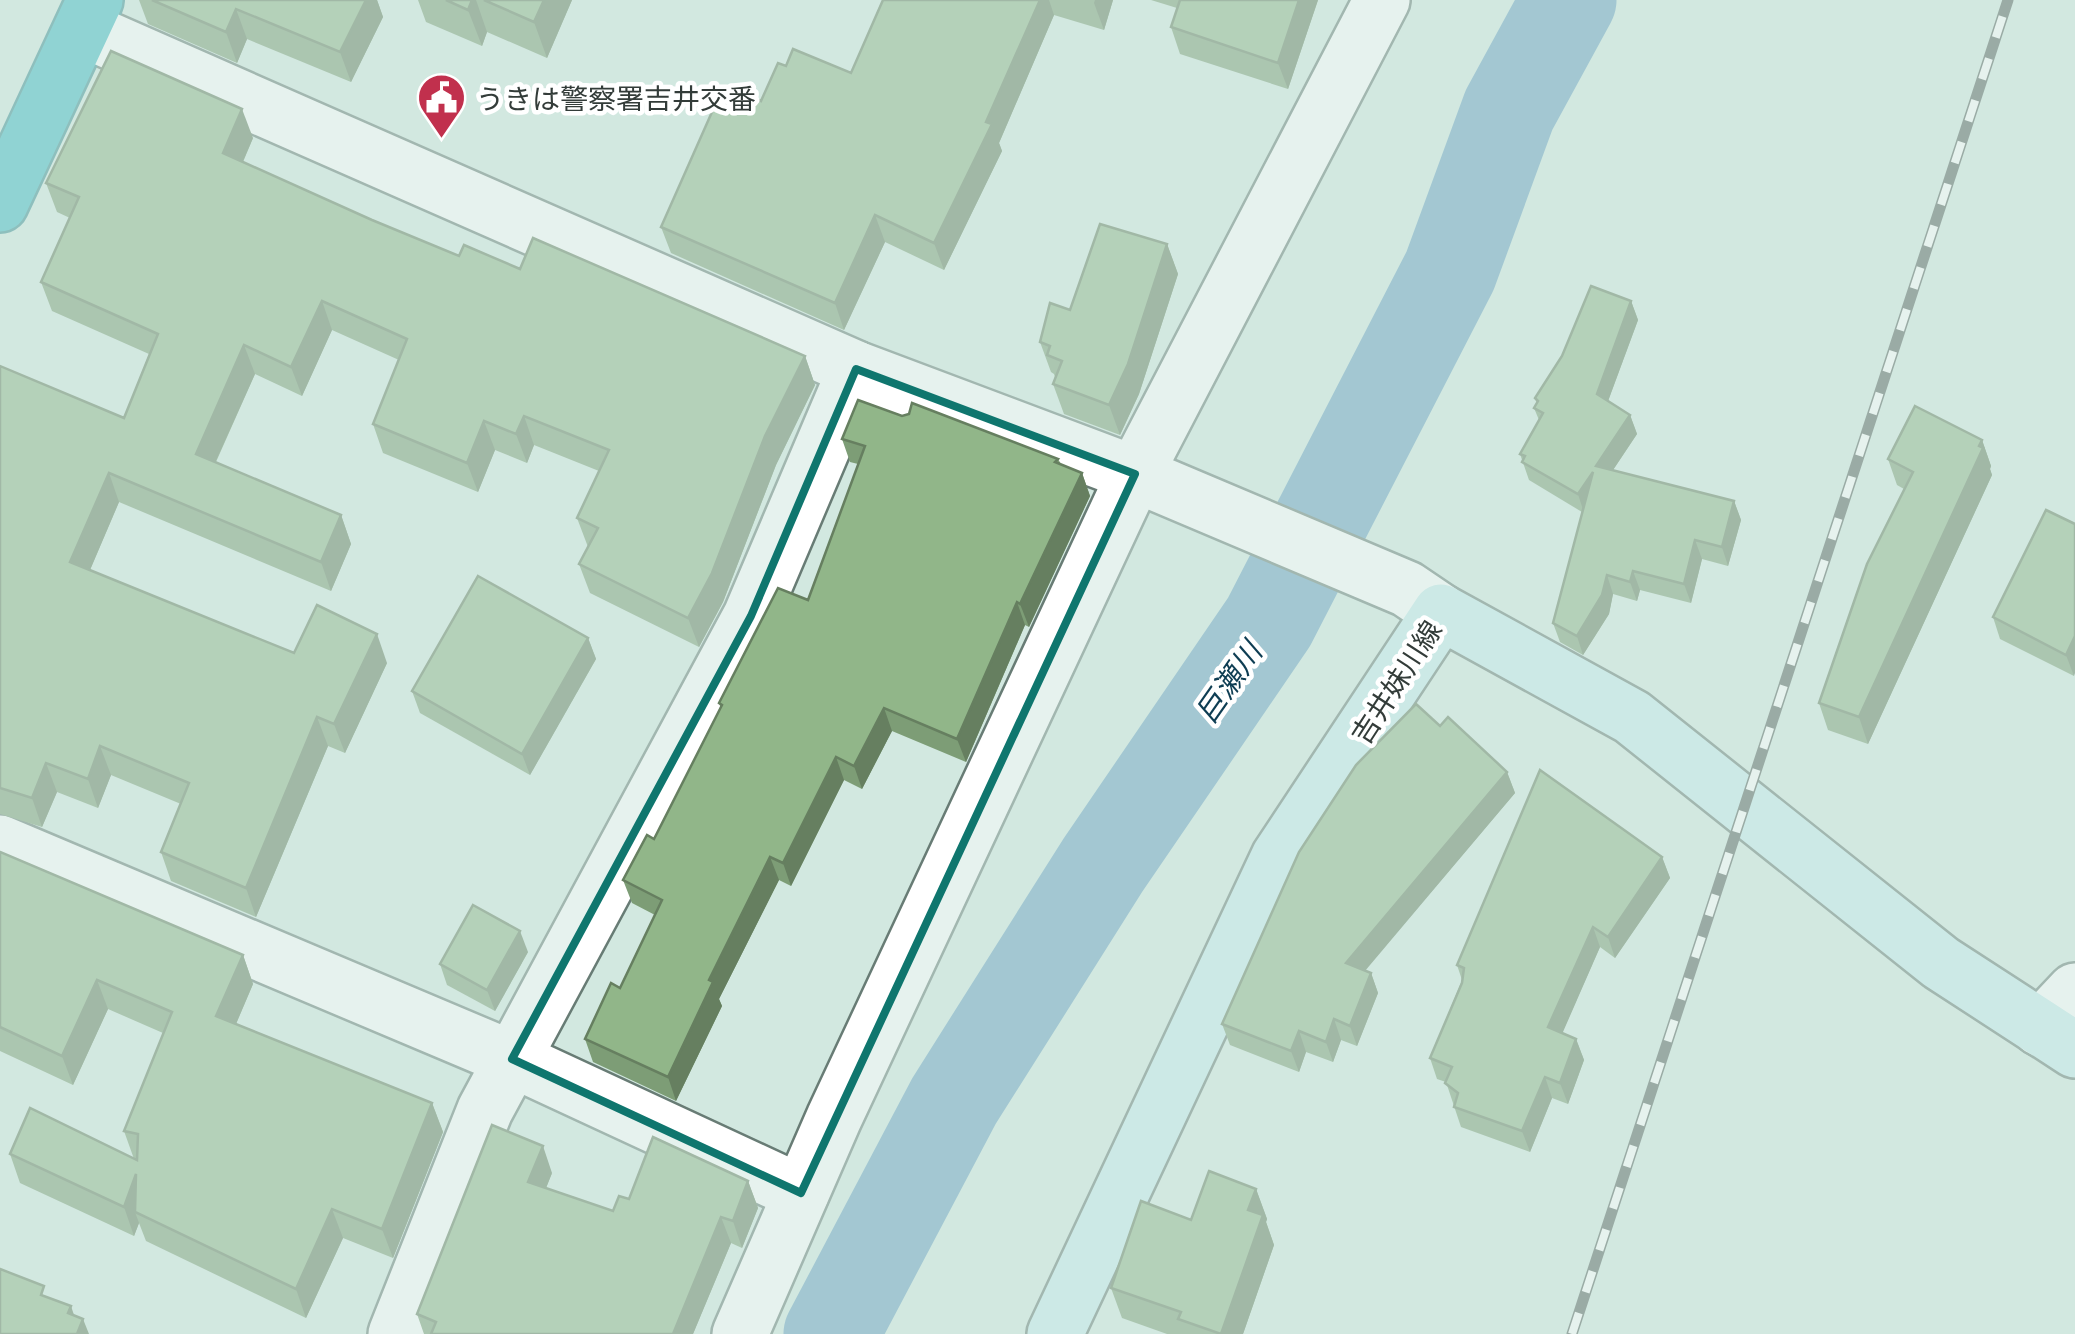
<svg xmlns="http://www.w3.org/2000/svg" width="2075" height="1334" viewBox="0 0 2075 1334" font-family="'PT Sans Narrow','Noto Sans JP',sans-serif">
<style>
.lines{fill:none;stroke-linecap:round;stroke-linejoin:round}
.river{stroke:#6aa1c0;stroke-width:95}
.street-casing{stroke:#687c75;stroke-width:60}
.secondary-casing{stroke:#687c75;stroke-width:60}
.highway-casing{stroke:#3d8f93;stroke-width:60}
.street{stroke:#fff;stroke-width:55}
.secondary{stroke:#c6ebed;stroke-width:55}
.highway{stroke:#42bbc4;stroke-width:55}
.rail-casing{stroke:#57635e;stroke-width:11}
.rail{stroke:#fff;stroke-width:8;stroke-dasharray:22;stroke-linecap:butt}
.wall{fill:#7d9d76}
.shaded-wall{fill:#667f60}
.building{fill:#91b689;stroke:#667f60;stroke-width:2.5}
.marked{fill:none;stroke:#0f766e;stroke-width:8;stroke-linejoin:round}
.labels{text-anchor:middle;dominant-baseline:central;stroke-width:9;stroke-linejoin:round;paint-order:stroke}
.poi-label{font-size:28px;fill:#333c39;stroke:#fff;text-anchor:start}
.street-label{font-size:28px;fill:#333c39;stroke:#fff}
.water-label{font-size:30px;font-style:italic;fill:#0e3d53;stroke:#fff}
</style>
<rect width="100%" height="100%" fill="#d2e8e0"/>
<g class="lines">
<polyline class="river" points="831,1334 954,1101 1103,865 1269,622 1450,271 1509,110 1569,0"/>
<defs>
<g id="street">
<polyline points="83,29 856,369 1135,474 1407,589 1441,612"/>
<polyline points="0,843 512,1059 801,1193"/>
<polyline points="2040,1028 2075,991"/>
<polyline points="396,1334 485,1110 751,616 856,369"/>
<polyline points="740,1334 834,1118 1135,474 1382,0"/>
</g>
<polyline id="secondary" points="1055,1334 1279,857 1441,612 1632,717 1941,963 2075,1050"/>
<polyline id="highway" points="0,204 95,0"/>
</defs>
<use href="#street" class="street-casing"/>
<use href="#secondary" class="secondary-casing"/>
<use href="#highway" class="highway-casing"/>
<use href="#street" class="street"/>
<use href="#secondary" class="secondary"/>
<use href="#highway" class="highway"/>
<defs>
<polyline id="rail" points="1572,1334 2008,0"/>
</defs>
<use href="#rail" class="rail-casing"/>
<use href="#rail" class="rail"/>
</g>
<g class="wall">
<polygon points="139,0 377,0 383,17 351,82 247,39 237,63 148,24"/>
<polygon points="418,0 572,0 547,58 487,32 482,46 426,22"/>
<polygon points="883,0 1113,0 1104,30 1054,15 999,143 1002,151 944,270 885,242 844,330 671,253 661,227 738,102 761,101 786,66 851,73"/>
<polygon points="1151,0 1318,0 1288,89 1180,54 1171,27 1177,8"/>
<polygon points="253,138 243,162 372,220 459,256 520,269 805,356 815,385 776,465 723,602 699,647 590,593 579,564 588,547 577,518 599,471 534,445 527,463 495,450 478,492 383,453 373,424 399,360 332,330 302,396 255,374 216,462 341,515 351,544 331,591 119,502 90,570 294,653 387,663 345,753 328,746 256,917 171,881 161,852 181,804 111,775 98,808 57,792 42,827 0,814 0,366 124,418 149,354 52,311 41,282 70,218 57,212 46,183"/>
<polygon points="1167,244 1178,274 1139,394 1120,435 1064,414 1053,384 1055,377 1054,374 1051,372 1040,342 1070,310"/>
<polygon points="1631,301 1638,320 1608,401 1630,415 1637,434 1613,470 1734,501 1741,520 1728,566 1702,559 1691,603 1640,590 1637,601 1613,594 1609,614 1583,655 1560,642 1553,623 1582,512 1529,480 1520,454 1539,420 1534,408 1537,404 1535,398"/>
<polygon points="902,416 1058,459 1061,464 1082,473 1090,496 1029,627 1025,625 966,762 892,731 862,789 844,780 791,886 779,880 719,999 722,1006 676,1101 593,1062 585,1039 620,988 655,915 632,903 623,880 654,839 721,709 719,703 808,600 858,464 850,462 842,439"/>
<polygon points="1982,440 1991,466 1990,469 1992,475 1868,744 1828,730 1819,703 1904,489 1897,485 1888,459"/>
<polygon points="2075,524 2074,676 2000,639 1993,617"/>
<polygon points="588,638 596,659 530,775 420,713 412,691"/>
<polygon points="1440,726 1507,772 1515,793 1365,970 1371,973 1378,993 1357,1046 1341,1040 1333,1062 1306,1052 1299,1072 1230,1045 1222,1024"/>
<polygon points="0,852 243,955 253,984 236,1024 432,1103 443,1132 393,1258 343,1238 306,1318 146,1241 139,1223 134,1236 20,1183 10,1154 134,1159 124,1131 163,1033 108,1009 73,1085 0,1051"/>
<polygon points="1662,857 1670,878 1615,958 1600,947 1562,1033 1576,1039 1584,1060 1568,1104 1552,1098 1530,1152 1461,1127 1446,1082 1437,1079 1430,1058 1462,980 1457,965"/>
<polygon points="528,952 495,1011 447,985 440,964"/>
<polygon points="552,1173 546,1188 613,1211 629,1199 748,1181 758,1208 742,1248 731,1243 693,1334 424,1334 417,1314"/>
<polygon points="1256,1189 1267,1219 1266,1222 1274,1245 1243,1334 1167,1334 1122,1318 1111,1288 1191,1220"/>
</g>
<g class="shaded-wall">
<polygon points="366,0 377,0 383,17 351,82 340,52"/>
<polygon points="472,0 476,0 487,32 482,46 468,10"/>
<polygon points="544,0 572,0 547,58 534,22"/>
<polygon points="1040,0 1049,0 1054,15 999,143 1002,151 944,270 934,243"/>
<polygon points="1095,0 1113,0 1104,30 1094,3"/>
<polygon points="1299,0 1318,0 1288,89 1278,63"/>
<polygon points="236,9 247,39 237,63 226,32"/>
<polygon points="242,109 253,138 234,182 223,153"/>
<polygon points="875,215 885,242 844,330 835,303"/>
<polygon points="1167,244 1178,274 1139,394 1120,435 1109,405"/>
<polygon points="322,301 332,330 302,396 291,367"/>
<polygon points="1631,301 1638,320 1604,412 1597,394"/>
<polygon points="244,345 255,374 206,483 196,454"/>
<polygon points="805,356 815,385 776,465 723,602 699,647 688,618 765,436"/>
<polygon points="1630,415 1637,434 1603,485 1596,466"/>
<polygon points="524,416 534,445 527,463 516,434"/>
<polygon points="484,421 495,450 478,492 467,463"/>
<polygon points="1982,440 1991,466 1990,469 1992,475 1868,744 1859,717"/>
<polygon points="1593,472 1584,513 1578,494"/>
<polygon points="109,473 119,502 81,591 70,562"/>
<polygon points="1082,473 1090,496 1029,627 1020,604"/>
<polygon points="1734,501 1741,520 1728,566 1722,547"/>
<polygon points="341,515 351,544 331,591 321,562"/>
<polygon points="1695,540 1702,559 1691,603 1684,584"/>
<polygon points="1633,571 1640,590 1637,601 1630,582"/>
<polygon points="1607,575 1613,594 1609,614 1583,655 1577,636"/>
<polygon points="1017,602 1025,625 966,762 957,739"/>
<polygon points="377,634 387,663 345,753 334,724"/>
<polygon points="2075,636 2075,673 2074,676 2066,655"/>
<polygon points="588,638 596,659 530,775 522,754"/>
<polygon points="884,708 892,731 862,789 854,766"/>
<polygon points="317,717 328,746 256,917 246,888"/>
<polygon points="100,746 111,775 98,808 88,779"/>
<polygon points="836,757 844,780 791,886 783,863"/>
<polygon points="46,763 57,792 42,827 32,798"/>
<polygon points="1507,772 1515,793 1354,984 1346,963"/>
<polygon points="770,857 779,880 719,999 722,1006 676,1101 668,1077 709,980"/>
<polygon points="1662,857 1670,878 1615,958 1608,937"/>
<polygon points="1593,927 1600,947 1556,1048 1548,1027"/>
<polygon points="520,931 528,952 495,1011 487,990"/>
<polygon points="243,955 253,984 227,1045 216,1016"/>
<polygon points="1371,973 1378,993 1357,1046 1350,1026"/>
<polygon points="97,980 108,1009 73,1085 62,1056"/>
<polygon points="1334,1019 1341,1040 1333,1062 1326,1042"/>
<polygon points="1299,1031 1306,1052 1299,1072 1291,1051"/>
<polygon points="1576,1039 1584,1060 1568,1104 1560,1083"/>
<polygon points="1545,1077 1552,1098 1530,1152 1522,1131"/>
<polygon points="432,1103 443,1132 393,1258 382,1229"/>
<polygon points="543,1146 552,1173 538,1208 528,1182"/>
<polygon points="136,1174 135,1212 139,1223 134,1236 124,1207"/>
<polygon points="748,1181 758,1208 742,1248 733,1221"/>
<polygon points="1256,1189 1267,1219 1266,1222 1274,1245 1243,1334 1221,1334 1248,1210"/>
<polygon points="332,1209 343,1238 306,1318 296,1289"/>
<polygon points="721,1217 731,1243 693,1334 673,1334"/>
<polygon points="71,1306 79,1330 83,1319 89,1334 76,1334 68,1313"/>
</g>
<g class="building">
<polygon points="152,0 366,0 340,52 236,9 226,32"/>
<polygon points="446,0 472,0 468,10"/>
<polygon points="484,0 544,0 534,22"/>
<polygon points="883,0 1040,0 986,122 992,124 934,243 875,215 835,303 661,227 720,94 738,102 742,93 761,101 778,63 786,66 793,49 851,73"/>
<polygon points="1180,0 1299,0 1278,63 1171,27"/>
<polygon points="111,51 242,109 223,153 372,220 459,256 464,245 520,269 533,238 805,356 765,436 712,573 688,618 579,564 598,528 577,518 609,450 524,416 516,434 484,421 467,463 373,424 407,339 322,301 291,367 244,345 196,454 341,515 321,562 109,473 70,562 294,653 317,605 377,634 334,724 317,717 246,888 161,852 189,783 100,746 88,779 46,763 32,798 0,788 0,366 124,418 158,334 41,282 79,197 46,183"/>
<polygon points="1100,224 1167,244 1128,364 1109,405 1053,384 1062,361 1047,355 1050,346 1040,342 1050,303 1070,310"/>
<polygon points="1591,286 1631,301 1597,394 1630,415 1596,466 1734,501 1722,547 1695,540 1684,584 1633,571 1630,582 1607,575 1602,595 1577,636 1553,623 1593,472 1578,494 1522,462 1525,456 1520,454 1543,413 1534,408 1538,401 1535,398 1562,356"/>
<polygon points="858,400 902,416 909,414 912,403 1058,459 1055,462 1082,473 1020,604 1017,602 957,739 884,708 854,766 836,757 783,863 770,857 709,980 713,982 668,1077 585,1039 611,983 620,988 662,900 623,880 647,835 654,839 722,705 719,703 778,588 808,600 865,446 842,439"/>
<polygon points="1915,406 1982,440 1979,446 1983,448 1859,717 1819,703 1867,564 1913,472 1888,459"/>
<polygon points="2046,510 2075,524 2075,636 2066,655 1993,617"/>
<polygon points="478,576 588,638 522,754 412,691"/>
<polygon points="1416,704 1440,726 1448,717 1507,772 1346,963 1371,973 1350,1026 1334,1019 1326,1042 1299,1031 1291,1051 1222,1024 1299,852 1356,765"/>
<polygon points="1540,770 1662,857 1608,937 1593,927 1548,1027 1576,1039 1560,1083 1545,1077 1522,1131 1454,1107 1458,1093 1445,1083 1452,1067 1430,1058 1462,983 1464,968 1457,965"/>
<polygon points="0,852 243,955 216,1016 432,1103 382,1229 332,1209 296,1289 135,1212 136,1174 124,1207 10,1154 30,1108 137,1160 138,1134 124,1131 172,1012 97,980 62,1056 0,1027"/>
<polygon points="473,905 520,931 487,990 440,964"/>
<polygon points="492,1125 543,1146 528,1182 613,1211 619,1196 629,1199 653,1137 748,1181 733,1221 721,1217 673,1334 431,1334 436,1322 417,1314"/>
<polygon points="1209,1171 1256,1189 1248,1210 1263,1215 1221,1334 1178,1319 1181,1312 1111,1288 1141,1201 1191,1220"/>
<polygon points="0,1269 44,1286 41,1295 71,1306 68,1313 83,1319 77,1334 0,1334"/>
</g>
<path d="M0 0H2075V1334H0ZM 856,369 L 1135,474 L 801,1193 L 512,1059 L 751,616 Z" fill="#d2e8e0" fill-opacity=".55" fill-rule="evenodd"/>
<path class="marked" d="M 856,369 L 1135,474 L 801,1193 L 512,1059 L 751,616 Z"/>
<defs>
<symbol id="civic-pin" viewBox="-11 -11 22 30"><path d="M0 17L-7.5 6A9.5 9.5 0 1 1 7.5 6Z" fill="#c1304d" stroke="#fff"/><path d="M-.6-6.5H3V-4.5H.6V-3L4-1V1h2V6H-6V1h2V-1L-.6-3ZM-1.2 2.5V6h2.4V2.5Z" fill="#fff"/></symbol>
</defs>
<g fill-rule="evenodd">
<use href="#civic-pin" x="414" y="70" width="55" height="75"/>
</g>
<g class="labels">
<g class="poi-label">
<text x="476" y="98">うきは警察署吉井交番</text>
</g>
<g class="street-label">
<text transform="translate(1396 682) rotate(-57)">吉井妹川線</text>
</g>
<g class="water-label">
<text transform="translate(1228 682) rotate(-55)">巨瀬川</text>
</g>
</g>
</svg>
